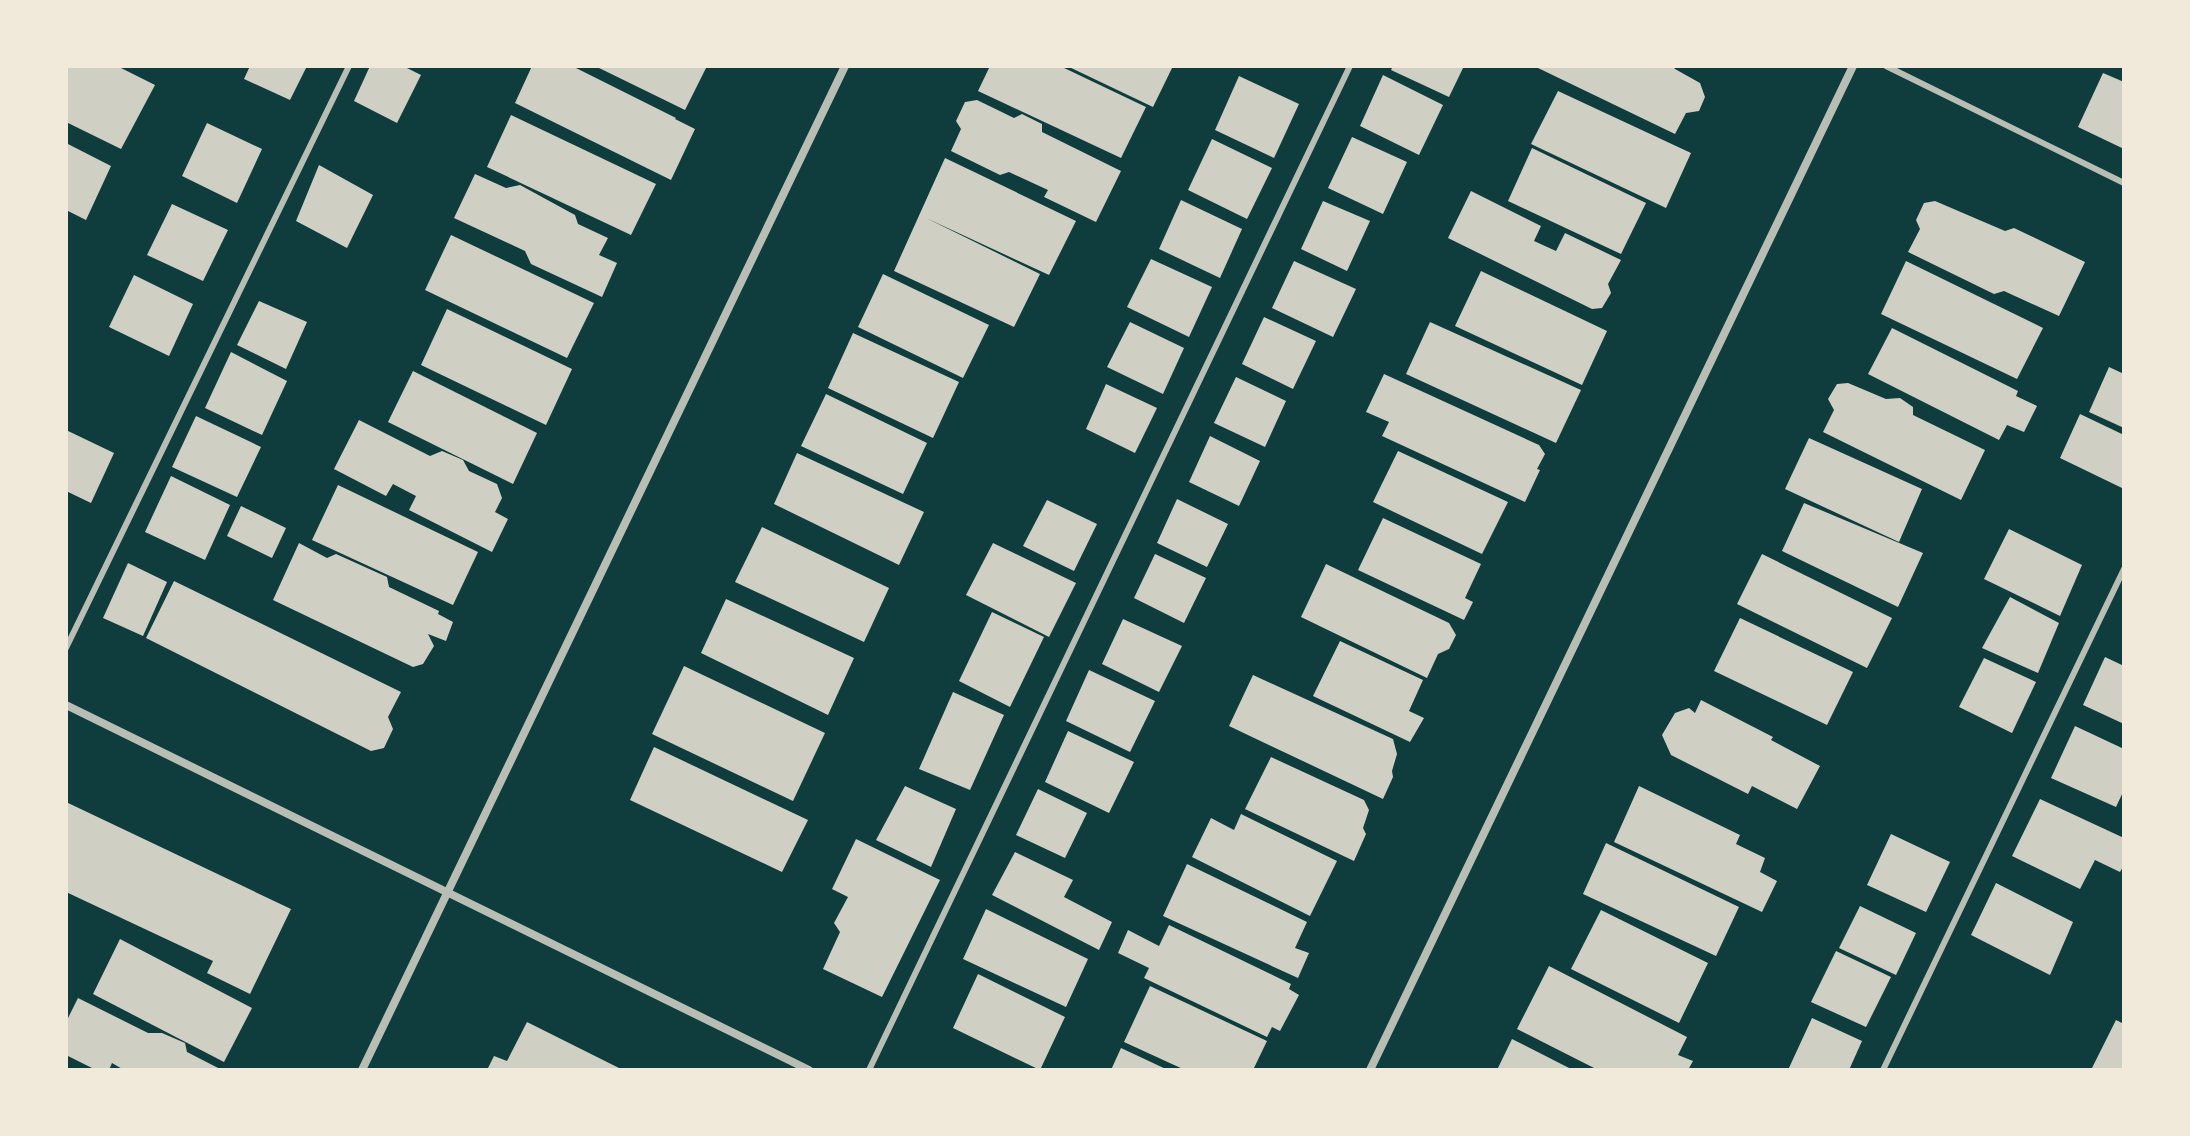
<svg xmlns="http://www.w3.org/2000/svg" width="2190" height="1136" viewBox="0 0 2190 1136" font-family="Commissioner,sans-serif">
<style>
.building{fill:#cfcfc3}
.lines{fill:none;stroke-linecap:round;stroke-linejoin:round}
.service{stroke:#b8beb3;stroke-width:6}
.minor{stroke:#b8beb3;stroke-width:8}
</style>
<rect width="100%" height="100%" fill="#0f3d3e"/>
<g class="building">
<polygon points="66,66 117,66 155,85 121,149 66,122"/>
<polygon points="250,66 307,66 290,100 244,79"/>
<polygon points="370,66 403,66 421,75 397,123 354,101"/>
<polygon points="532,66 572,66 676,118 675,119 695,129 671,180 515,103"/>
<polygon points="595,66 707,66 685,110"/>
<polygon points="990,66 1060,66 1146,107 1121,158 978,91"/>
<polygon points="1067,66 1173,66 1153,107"/>
<polygon points="1393,66 1464,66 1449,97 1391,70"/>
<polygon points="1539,66 1673,66 1675,69 1700,83 1705,97 1699,111 1686,113 1675,134 1538,68"/>
<polygon points="2103,73 2124,82 2124,149 2078,127"/>
<polygon points="1383,75 1443,105 1419,155 1360,126"/>
<polygon points="1239,76 1299,104 1274,158 1215,130"/>
<polygon points="1558,91 1691,153 1666,208 1531,144"/>
<polygon points="977,100 1014,118 1022,114 1042,124 1042,132 1121,171 1096,222 1044,197 1048,190 1009,172 1000,175 951,151 961,129 956,121 965,102"/>
<polygon points="511,115 656,184 631,235 487,167"/>
<polygon points="207,123 262,149 237,203 182,176"/>
<polygon points="1352,137 1407,162 1383,214 1328,188"/>
<polygon points="1212,139 1272,168 1247,219 1188,190"/>
<polygon points="66,143 111,166 86,220 66,210"/>
<polygon points="1532,148 1646,203 1621,254 1508,201"/>
<polygon points="945,158 1076,221 1049,275 926,218 1040,274 1014,327 894,271"/>
<polygon points="319,165 373,195 347,248 296,221"/>
<polygon points="475,174 506,188 520,185 575,215 578,224 608,238 599,255 617,263 602,297 531,264 525,251 454,218"/>
<polygon points="1471,191 1541,226 1534,241 1556,251 1565,233 1621,260 1608,284 1611,293 1602,308 1592,309 1448,238"/>
<polygon points="1181,200 1242,229 1220,278 1159,249"/>
<polygon points="1323,201 1370,221 1347,271 1301,249"/>
<polygon points="1935,201 2005,231 2014,228 2085,262 2059,316 2004,291 1994,294 1908,252 1920,229 1916,220 1924,203"/>
<polygon points="172,204 228,230 203,281 147,255"/>
<polygon points="451,235 594,303 567,358 425,290"/>
<polygon points="1151,259 1212,287 1189,337 1127,307"/>
<polygon points="1294,261 1356,289 1333,337 1272,308"/>
<polygon points="1906,261 2043,328 2017,379 1881,314"/>
<polygon points="1481,271 1607,331 1582,385 1455,326"/>
<polygon points="883,274 989,325 963,378 858,327"/>
<polygon points="134,275 193,304 169,356 109,327"/>
<polygon points="259,301 307,322 286,369 237,345"/>
<polygon points="447,309 572,369 546,425 421,365"/>
<polygon points="1264,317 1316,341 1293,389 1242,364"/>
<polygon points="1130,322 1184,348 1163,394 1107,367"/>
<polygon points="1430,322 1581,390 1556,443 1406,374"/>
<polygon points="1892,328 2018,391 2016,396 2037,406 2024,432 2007,425 1999,440 1868,374"/>
<polygon points="853,333 959,382 933,438 828,388"/>
<polygon points="231,352 287,381 262,435 205,408"/>
<polygon points="2109,367 2124,374 2124,428 2089,412"/>
<polygon points="413,371 537,433 513,484 388,422"/>
<polygon points="1384,374 1539,445 1545,454 1537,469 1540,470 1525,502 1382,436 1389,422 1366,412"/>
<polygon points="1236,377 1286,401 1265,447 1214,423"/>
<polygon points="1848,383 1886,399 1900,398 1913,407 1913,415 1985,450 1961,500 1823,432 1834,410 1828,399 1837,384"/>
<polygon points="1106,384 1157,408 1135,453 1086,429"/>
<polygon points="826,394 927,443 903,494 801,446"/>
<polygon points="2080,414 2124,435 2124,484 2122,488 2060,458"/>
<polygon points="196,416 261,447 237,497 172,467"/>
<polygon points="359,420 430,456 442,451 463,460 469,471 497,484 502,498 495,512 508,519 492,552 409,510 416,496 393,484 386,496 334,469"/>
<polygon points="66,430 114,453 91,503 66,491"/>
<polygon points="1210,436 1260,461 1239,506 1189,482"/>
<polygon points="1809,438 1922,489 1899,542 1785,489"/>
<polygon points="1398,451 1508,502 1482,554 1373,502"/>
<polygon points="797,453 924,512 899,565 774,504"/>
<polygon points="171,476 230,505 205,560 145,532"/>
<polygon points="338,485 478,552 453,605 312,540"/>
<polygon points="1177,499 1228,524 1207,567 1157,543"/>
<polygon points="1047,500 1097,524 1074,571 1023,546"/>
<polygon points="1804,503 1923,553 1898,607 1782,551"/>
<polygon points="241,506 286,528 272,558 227,536"/>
<polygon points="1383,518 1481,564 1465,598 1473,602 1464,620 1358,570"/>
<polygon points="762,527 889,588 864,642 735,582"/>
<polygon points="2009,529 2082,565 2060,616 1984,579"/>
<polygon points="299,543 327,558 336,554 387,577 389,587 439,611 438,614 453,622 446,641 428,634 434,646 423,664 413,667 273,600"/>
<polygon points="993,543 1076,583 1049,637 966,595"/>
<polygon points="1155,554 1206,578 1184,623 1134,598"/>
<polygon points="1762,554 1892,618 1867,668 1737,604"/>
<polygon points="128,563 167,582 143,636 103,618"/>
<polygon points="1326,564 1449,623 1456,635 1449,649 1438,654 1427,678 1301,617"/>
<polygon points="174,581 401,692 388,717 393,729 384,748 371,751 146,638"/>
<polygon points="2010,597 2059,623 2038,673 1982,648"/>
<polygon points="726,599 854,658 828,715 701,653"/>
<polygon points="992,612 1044,637 1010,707 959,681"/>
<polygon points="1740,618 1853,672 1827,725 1714,671"/>
<polygon points="1123,619 1182,646 1159,692 1102,664"/>
<polygon points="1340,641 1423,680 1409,711 1424,718 1410,742 1313,696"/>
<polygon points="2105,657 2124,666 2124,724 2083,705"/>
<polygon points="1984,658 2036,682 2012,733 1959,707"/>
<polygon points="684,666 825,733 793,801 652,734"/>
<polygon points="1089,670 1155,701 1130,752 1066,721"/>
<polygon points="1253,675 1393,739 1397,754 1392,771 1393,777 1383,799 1229,726"/>
<polygon points="953,692 1004,715 970,790 919,769"/>
<polygon points="1701,700 1773,737 1771,740 1820,766 1797,809 1752,786 1748,794 1671,755 1662,735 1675,713 1689,708 1695,713"/>
<polygon points="2075,726 2124,749 2124,790 2116,807 2051,778"/>
<polygon points="1068,731 1134,762 1109,813 1045,782"/>
<polygon points="654,747 808,820 782,872 630,800"/>
<polygon points="1271,757 1364,800 1369,810 1363,828 1366,834 1354,861 1245,809"/>
<polygon points="905,786 956,809 931,867 876,840"/>
<polygon points="1639,786 1740,835 1736,844 1765,858 1760,872 1777,881 1762,912 1614,842"/>
<polygon points="1038,789 1087,813 1065,858 1016,835"/>
<polygon points="2040,799 2124,838 2124,865 2120,872 2095,860 2080,889 2012,856"/>
<polygon points="66,802 291,909 250,994 207,973 213,961 66,892"/>
<polygon points="1241,814 1337,861 1310,916 1192,857 1211,818 1234,830"/>
<polygon points="1891,834 1950,862 1926,912 1867,885"/>
<polygon points="856,839 940,880 882,997 823,969 840,932 834,923 848,897 832,889"/>
<polygon points="1606,843 1739,907 1716,956 1583,894"/>
<polygon points="1015,852 1073,880 1064,897 1112,922 1099,950 992,895"/>
<polygon points="1187,864 1307,922 1295,948 1309,953 1298,978 1163,916"/>
<polygon points="1996,883 2073,922 2050,975 1971,935"/>
<polygon points="1860,906 1916,933 1896,975 1839,948"/>
<polygon points="986,909 1088,959 1066,1007 963,959"/>
<polygon points="1601,910 1708,963 1679,1023 1571,969"/>
<polygon points="1169,925 1291,984 1289,989 1299,995 1280,1031 1272,1027 1267,1037 1144,978 1149,968 1118,953 1128,930 1159,946"/>
<polygon points="120,939 252,1008 224,1062 93,994"/>
<polygon points="1836,951 1891,977 1866,1027 1811,1002"/>
<polygon points="1549,966 1687,1037 1678,1055 1693,1061 1688,1070 1598,1070 1517,1029"/>
<polygon points="978,974 1065,1017 1040,1070 953,1028"/>
<polygon points="1150,986 1267,1041 1253,1070 1185,1070 1124,1042"/>
<polygon points="78,998 148,1033 162,1033 185,1043 187,1052 222,1070 124,1070 112,1063 109,1070 96,1070 66,1055 66,1022"/>
<polygon points="1812,1018 1862,1041 1849,1070 1788,1070"/>
<polygon points="2116,1020 2124,1024 2124,1070 2091,1070"/>
<polygon points="527,1022 623,1070 487,1070 494,1056 507,1061"/>
<polygon points="1512,1039 1573,1070 1497,1070"/>
<polygon points="1121,1048 1168,1070 1111,1070"/>
</g>
<g class="lines">
<g class="service">
<polyline points="1886,66 2124,183"/>
<polyline points="66,648 349,66"/>
<polyline points="869,1070 1350,66"/>
<polyline points="1883,1070 2124,569"/>
</g>
<g class="minor">
<polyline points="66,705 809,1070"/>
<polyline points="362,1070 845,66"/>
<polyline points="1370,1070 1853,66"/>
</g>
</g>
<rect width="2190" height="1136" fill="none" stroke="#f1e9da" stroke-width="136"/>
</svg>
